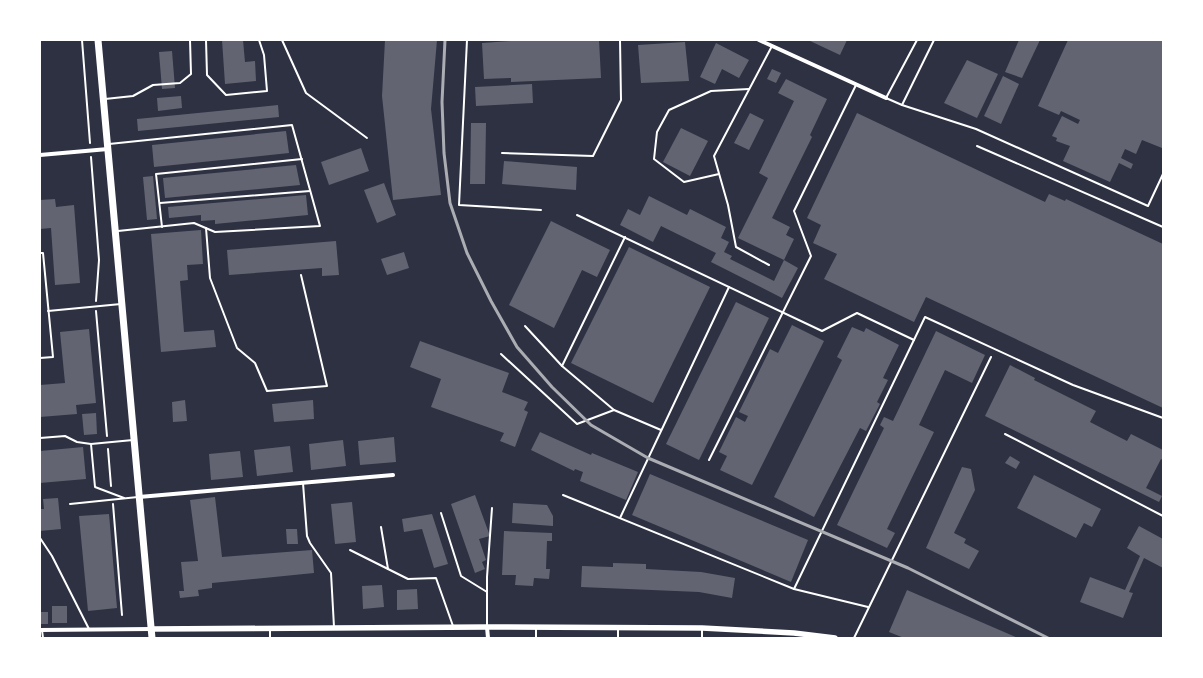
<svg xmlns="http://www.w3.org/2000/svg" width="1203" height="678" viewBox="0 0 1203 678" font-family="Rubik,sans-serif">
<style>
.building{fill:#626471}
.lines{fill:none;stroke-linecap:round;stroke-linejoin:round}
.path{stroke:#fff;stroke-width:2}
.service{stroke:#fff;stroke-width:2}
.minor{stroke:#fff;stroke-width:4}
.tertiary{stroke:#fff;stroke-width:5.5}
.primary{stroke:#fff;stroke-width:7}
.rail{stroke:#abadb3;stroke-width:3}
</style>
<rect width="100%" height="100%" fill="#2d3142"/>
<g class="building">
<polygon points="222,40 243,40 245,62 255,61 256,81 225,84"/>
<polygon points="385,40 437,40 431,109 441,195 393,200 382,96"/>
<polygon points="511,40 599,40 601,78 511,82 511,78 484,79 482,43 511,41"/>
<polygon points="808,40 847,40 840,55"/>
<polygon points="1019,40 1040,40 1022,78 1005,72"/>
<polygon points="1068,40 1163,40 1163,145 1162,148 1142,140 1136,154 1125,149 1121,158 1133,164 1131,169 1119,163 1110,182 1063,161 1070,146 1056,141 1057,138 1052,136 1062,116 1078,124 1080,120 1061,111 1059,115 1038,106"/>
<polygon points="685,42 689,81 641,83 638,45"/>
<polygon points="716,43 749,60 739,78 722,69 715,84 700,77"/>
<polygon points="172,51 175,88 162,89 159,52"/>
<polygon points="967,60 998,74 977,118 944,103"/>
<polygon points="772,69 781,73 776,83 767,79"/>
<polygon points="1003,76 1019,84 1001,124 984,116"/>
<polygon points="786,79 827,99 810,135 812,137 772,218 790,227 786,235 794,239 784,260 798,268 782,298 711,262 716,253 661,226 653,242 620,225 628,209 640,215 649,196 687,215 690,209 726,227 721,238 729,242 724,252 732,256 730,259 774,281 784,260 738,238 768,178 759,173 794,101 778,93"/>
<polygon points="532,84 533,103 476,106 475,87"/>
<polygon points="181,96 182,108 158,111 157,98"/>
<polygon points="278,105 279,117 138,131 137,119"/>
<polygon points="750,113 764,120 749,150 734,143"/>
<polygon points="857,113 1045,202 1049,194 1065,201 1066,199 1163,244 1163,408 926,297 914,322 824,279 837,254 813,243 821,225 807,218"/>
<polygon points="471,123 486,123 485,184 470,184"/>
<polygon points="681,128 708,141 690,176 663,162"/>
<polygon points="286,131 289,153 154,167 152,145"/>
<polygon points="361,148 369,171 329,185 321,162"/>
<polygon points="504,161 577,167 576,190 502,184"/>
<polygon points="296,165 300,185 165,198 163,178"/>
<polygon points="153,176 157,219 147,220 143,177"/>
<polygon points="384,183 396,215 377,223 364,190"/>
<polygon points="306,195 308,215 215,224 215,220 201,221 201,215 169,218 168,207"/>
<polygon points="55,199 56,207 74,205 80,283 55,285 51,228 40,229 40,200"/>
<polygon points="551,221 610,250 597,277 582,270 554,328 509,305"/>
<polygon points="201,230 203,264 187,265 188,280 180,281 184,332 214,330 216,347 161,352 151,234"/>
<polygon points="336,241 339,275 322,276 322,268 229,275 227,250"/>
<polygon points="629,247 710,287 653,403 571,363"/>
<polygon points="404,252 409,268 387,275 381,259"/>
<polygon points="736,302 769,318 699,460 666,444"/>
<polygon points="792,325 824,341 752,485 720,470 727,456 719,452 736,417 745,422 748,416 739,412 770,349 778,353"/>
<polygon points="852,327 864,332 866,328 899,345 883,378 888,380 877,402 880,404 866,431 860,428 814,517 774,497 842,360 837,357"/>
<polygon points="89,329 96,403 76,405 77,414 40,417 40,385 65,383 60,332"/>
<polygon points="936,331 985,355 972,383 945,370 919,425 934,432 887,529 895,533 887,548 837,525 884,428 880,425 884,417 893,421"/>
<polygon points="420,341 509,373 502,392 528,402 524,410 528,412 515,447 500,441 504,433 431,407 441,379 410,367"/>
<polygon points="1010,365 1035,378 1034,380 1096,411 1090,422 1127,441 1131,434 1163,450 1163,460 1161,459 1146,488 1162,496 1159,502 985,416"/>
<polygon points="185,400 187,421 173,422 172,402"/>
<polygon points="313,400 314,419 274,422 272,404"/>
<polygon points="96,413 97,434 84,435 82,414"/>
<polygon points="540,432 591,455 592,453 638,472 626,500 580,481 583,472 575,469 574,471 531,450"/>
<polygon points="394,437 396,462 360,465 358,441"/>
<polygon points="343,440 346,466 311,470 309,444"/>
<polygon points="290,446 293,472 257,476 254,450"/>
<polygon points="83,447 86,479 40,483 40,451"/>
<polygon points="240,451 243,477 211,480 209,454"/>
<polygon points="1010,456 1020,462 1016,469 1005,463"/>
<polygon points="962,467 971,469 975,490 954,533 966,539 964,543 979,551 969,569 926,548"/>
<polygon points="650,474 808,540 791,582 632,515"/>
<polygon points="1034,475 1101,509 1092,527 1084,523 1076,538 1017,508"/>
<polygon points="475,495 490,536 479,539 486,560 482,562 485,569 475,573 451,504"/>
<polygon points="215,497 222,557 312,550 314,573 212,583 212,588 198,590 199,596 180,598 179,591 184,591 181,562 198,561 190,500"/>
<polygon points="58,498 61,529 40,531 40,509 44,509 43,499"/>
<polygon points="352,502 356,542 335,544 331,504"/>
<polygon points="513,503 547,505 553,516 553,526 512,523"/>
<polygon points="109,514 117,608 88,611 79,516"/>
<polygon points="432,514 448,564 434,568 422,529 404,532 402,519"/>
<polygon points="1139,526 1163,539 1163,568 1144,558 1129,592 1133,593 1123,618 1080,602 1090,577 1125,590 1140,556 1127,548"/>
<polygon points="286,529 297,529 298,544 287,544"/>
<polygon points="504,531 552,533 552,541 547,541 546,569 550,569 549,579 534,578 533,586 515,585 516,575 502,575"/>
<polygon points="613,563 646,564 646,569 701,572 735,578 732,598 699,592 581,587 582,566 613,567"/>
<polygon points="382,585 384,607 363,609 362,586"/>
<polygon points="417,589 418,609 397,610 397,590"/>
<polygon points="907,590 1018,638 904,638 889,632"/>
<rect x="52" y="606" width="15" height="17"/>
<rect x="40" y="612" width="8" height="12"/>
</g>
<g class="lines">
<g class="path">
<polyline points="82,40 90,143"/>
<polyline points="91,157 99,260 96,301"/>
<polyline points="96,311 107,436"/>
<polyline points="108,449 111,486"/>
<polyline points="113,504 122,615"/>
</g>
<g class="service">
<polyline points="206,40 207,75 226,95 267,91 264,55 259,40"/>
<polyline points="282,40 306,93 367,138"/>
<polyline points="467,40 459,205 541,210"/>
<polyline points="917,40 886,98 902,105 976,129 1148,206 1163,174"/>
<polyline points="105,99 133,96 153,85 180,83 191,74 190,40"/>
<polyline points="902,105 934,40"/>
<polyline points="109,144 292,125 320,226 215,232 194,223 118,231"/>
<polyline points="977,146 1163,227"/>
<polyline points="502,153 593,156 621,100 620,40"/>
<polyline points="719,174 684,182 654,159 657,132 669,110 711,91 749,89"/>
<polyline points="160,203 310,191"/>
<polyline points="577,215 822,331 857,313 914,340"/>
<polyline points="162,227 156,174 302,159"/>
<polyline points="206,228 210,278 237,348 255,363 267,391 327,386 301,275"/>
<polyline points="40,253 43,253 53,357 40,358"/>
<polyline points="769,265 736,247 728,205 714,156 772,46"/>
<polyline points="48,311 121,304"/>
<polyline points="525,326 562,366 614,410 661,430"/>
<polyline points="501,354 577,424 614,410"/>
<polyline points="562,366 625,237"/>
<polyline points="1005,434 1163,516"/>
<polyline points="40,438 65,436 77,442 91,444 133,440"/>
<polyline points="91,444 95,487 124,498"/>
<polyline points="709,460 811,256 794,211 856,85"/>
<polyline points="303,483 307,536 310,543 331,573 334,627"/>
<polyline points="563,495 794,589 868,607"/>
<polyline points="70,504 138,497"/>
<polyline points="441,513 461,576 487,592"/>
<polyline points="620,518 729,287"/>
<polyline points="381,527 388,569"/>
<polyline points="40,538 52,556 89,629"/>
<polyline points="350,550 408,579 436,578 453,626"/>
<polyline points="794,589 925,317 1073,385 1163,418"/>
<polyline points="487,627 487,577 492,508"/>
<polyline points="618,629 618,638"/>
<polyline points="42,630 43,638"/>
<polyline points="270,630 270,638"/>
<polyline points="702,630 702,638"/>
<polyline points="536,638 536,627"/>
<polyline points="854,638 991,357"/>
</g>
<g class="minor">
<polyline points="759,40 886,98"/>
<polyline points="40,155 108,149"/>
<polyline points="139,497 393,475"/>
<polyline points="487,627 488,638"/>
<polyline points="40,630 151,629"/>
</g>
<polyline class="tertiary" points="151,629 487,627 702,628 794,633 835,638"/>
<polyline class="primary" points="98,40 152,638"/>
<polyline class="rail" points="445,40 442,102 444,153 450,203 467,253 491,301 517,347 552,387 591,425 648,458 908,568 1048,638"/>
</g>
<rect width="1203" height="678" fill="none" stroke="#ffffff" stroke-width="82"/>
</svg>
